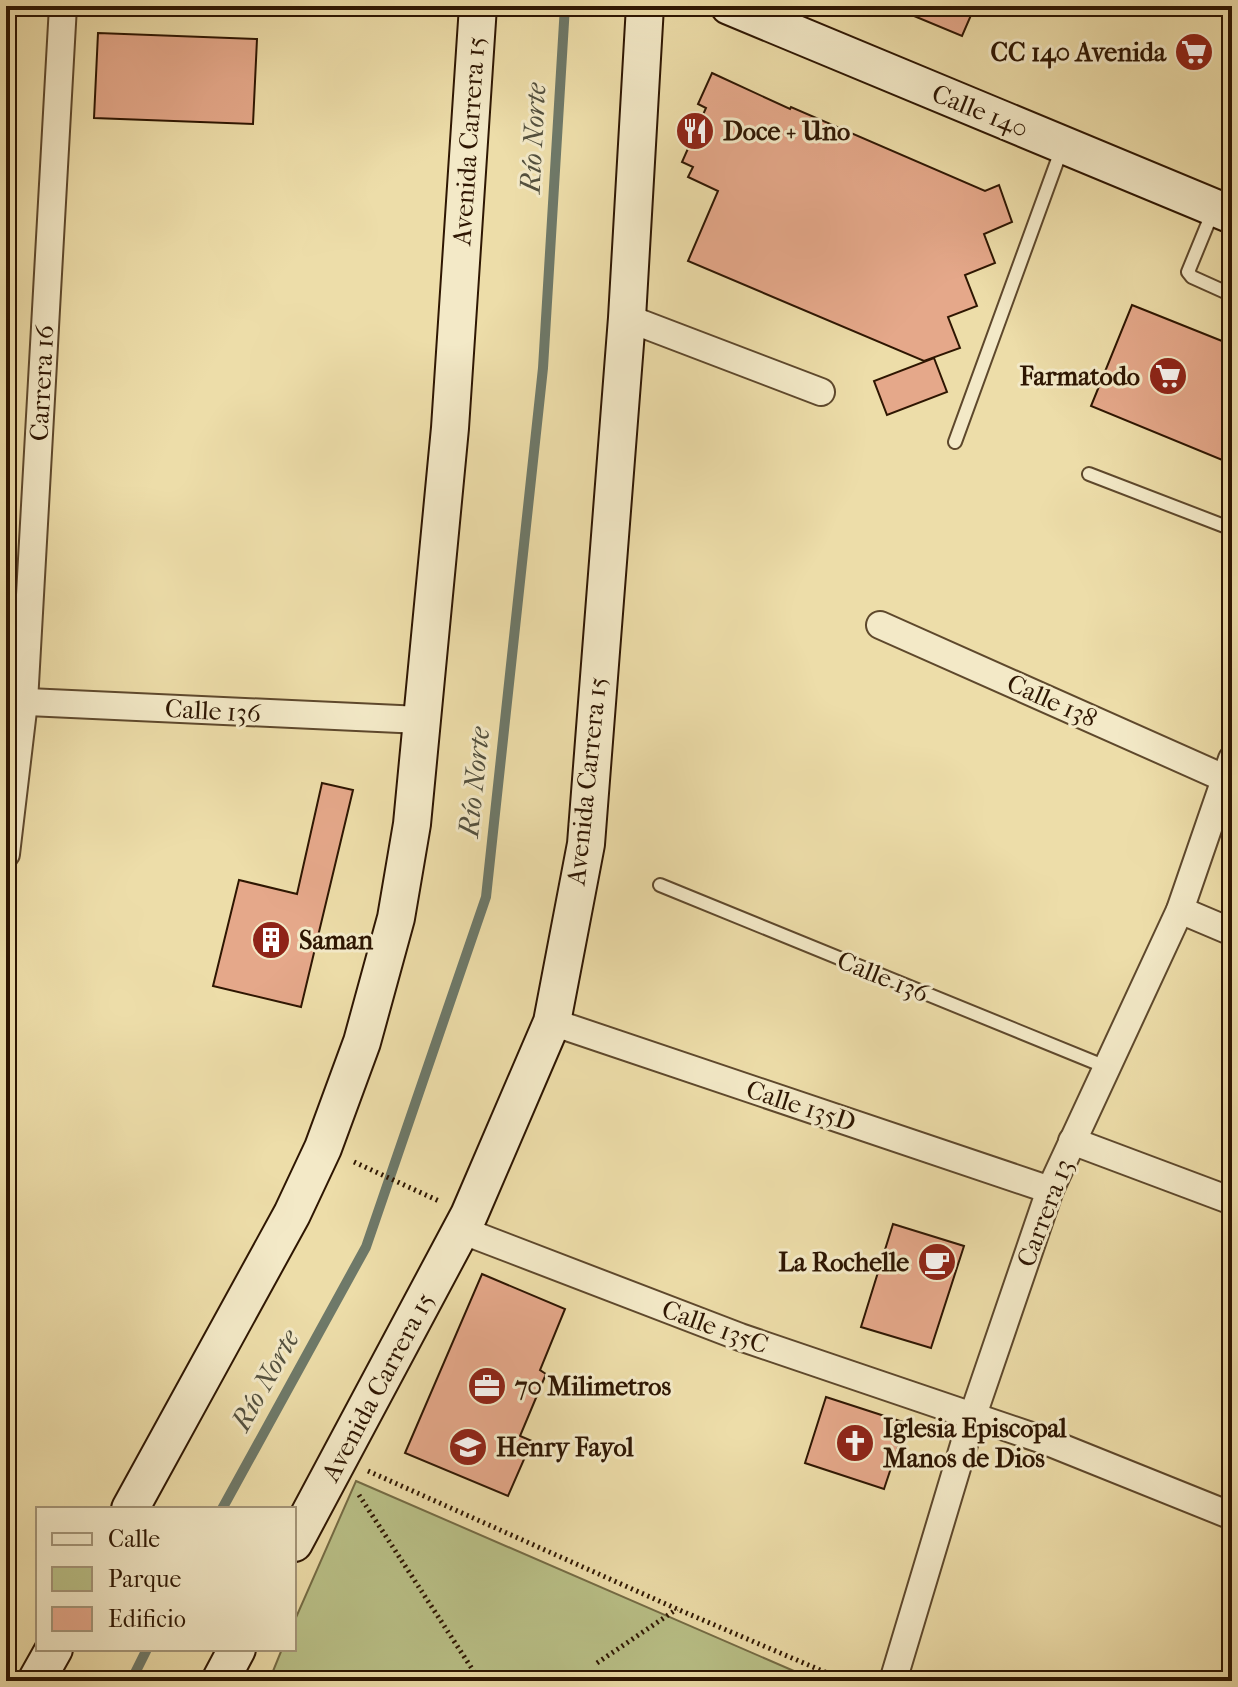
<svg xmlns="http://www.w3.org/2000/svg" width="1238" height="1687" viewBox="0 0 1238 1687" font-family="'IM FELL French Canon',serif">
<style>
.green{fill:#b9c087;stroke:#746b44;stroke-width:2}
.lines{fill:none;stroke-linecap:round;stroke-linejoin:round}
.stream{stroke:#6e7969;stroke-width:10}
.building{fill:#e5a88a;stroke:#2e1602;stroke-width:2}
.lane-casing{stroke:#5e482c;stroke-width:16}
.street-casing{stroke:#5e482c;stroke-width:30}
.secondary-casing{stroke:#2e1602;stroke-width:40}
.path{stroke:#2e1602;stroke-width:5;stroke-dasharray:2 4;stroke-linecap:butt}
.lane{stroke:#f3e9c7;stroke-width:12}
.street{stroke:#f3e9c7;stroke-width:26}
.secondary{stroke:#f3e9c7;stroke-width:36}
.labels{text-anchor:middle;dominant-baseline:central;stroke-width:6;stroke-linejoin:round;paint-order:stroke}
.poi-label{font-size:26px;font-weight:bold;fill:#2e1602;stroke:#f3e9c7;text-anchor:start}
.street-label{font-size:26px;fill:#2e1602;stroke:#f3e9c7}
.water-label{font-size:28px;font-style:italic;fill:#53503e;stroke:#f3e9c7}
</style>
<rect width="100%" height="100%" fill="#eddda9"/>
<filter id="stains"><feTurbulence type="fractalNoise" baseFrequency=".0025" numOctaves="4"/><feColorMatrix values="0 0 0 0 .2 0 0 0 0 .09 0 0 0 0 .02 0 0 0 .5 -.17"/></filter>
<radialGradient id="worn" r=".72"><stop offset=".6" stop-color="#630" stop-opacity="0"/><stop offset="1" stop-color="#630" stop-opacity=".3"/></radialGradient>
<polygon class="green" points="356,1481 817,1681 283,1681 271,1676 282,1649 294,1649 294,1622"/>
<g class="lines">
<g class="stream">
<polyline points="222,1509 366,1247 486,897 543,368 565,6"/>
<polyline points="131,1681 147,1649"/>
</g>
</g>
<g class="building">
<polygon points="890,6 975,6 962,36"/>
<polygon points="98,33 257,39 253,124 94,118"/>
<polygon points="712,73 790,109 791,107 985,191 999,185 1012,222 984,234 995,263 965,275 977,306 948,317 960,348 924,361 688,261 718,191 688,177 693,167 682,162 706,108 698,104"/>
<polygon points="1132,305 1232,345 1232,464 1091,406"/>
<polygon points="934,358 947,392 887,415 874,381"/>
<polygon points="322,783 353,790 301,1007 213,986 239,880 297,894"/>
<polygon points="893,1224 964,1246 931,1348 861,1327"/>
<polygon points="482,1274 565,1309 540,1370 546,1374 520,1436 532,1441 508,1496 405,1453"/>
<polygon points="826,1397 906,1423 884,1489 805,1463"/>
</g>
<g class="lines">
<defs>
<g id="lane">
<polyline points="1213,211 1188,272 1192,277 1232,295"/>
<polyline points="955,442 1062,148"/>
<polyline points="1089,474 1232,529"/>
<polyline points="660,885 1106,1067"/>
</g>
<g id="street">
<polyline points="627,318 821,392"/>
<polyline points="880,625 1224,778"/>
<polyline points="6,701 421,720"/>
<polyline points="6,854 24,702 63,6"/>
<polyline points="1180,910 1232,932"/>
<polyline points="552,1022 1050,1190"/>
<polyline points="1072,1141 1232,1201"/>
<polyline points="461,1230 740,1337 1043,1440 1232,1516"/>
<polyline points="893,1681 972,1418 1050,1190 1180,910 1232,759"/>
</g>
<g id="secondary">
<polyline points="729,6 1232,215"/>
<polyline points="130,1509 292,1214 323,1148 362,1042 396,918 412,824 450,428 478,6"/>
<polyline points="294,1543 469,1215 552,1022 586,844 627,318 645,6"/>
<polyline points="36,1681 54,1649"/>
<polyline points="220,1681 237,1649"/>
</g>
</defs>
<use href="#lane" class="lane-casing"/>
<use href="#street" class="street-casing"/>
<use href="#secondary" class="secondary-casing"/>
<g class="path">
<polyline points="354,1162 439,1201"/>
<polyline points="368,1471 677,1609 846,1681"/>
<polyline points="359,1495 480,1681"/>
<polyline points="597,1663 677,1609"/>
</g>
<use href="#lane" class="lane"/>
<use href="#street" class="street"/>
<use href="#secondary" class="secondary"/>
</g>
<defs>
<symbol id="supermarket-disc" viewBox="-11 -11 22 22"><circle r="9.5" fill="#8f2418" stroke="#f3e9c7"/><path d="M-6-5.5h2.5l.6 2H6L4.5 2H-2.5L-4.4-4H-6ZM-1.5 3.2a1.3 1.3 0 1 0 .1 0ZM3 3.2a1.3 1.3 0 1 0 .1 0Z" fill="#fff"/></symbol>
<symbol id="restaurant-disc" viewBox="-11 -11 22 22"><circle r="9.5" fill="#8f2418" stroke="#f3e9c7"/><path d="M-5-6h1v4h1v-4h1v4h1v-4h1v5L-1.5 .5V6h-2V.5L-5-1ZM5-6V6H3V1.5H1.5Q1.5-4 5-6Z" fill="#fff"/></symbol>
<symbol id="building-disc" viewBox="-11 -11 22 22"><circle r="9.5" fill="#8f2418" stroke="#f3e9c7"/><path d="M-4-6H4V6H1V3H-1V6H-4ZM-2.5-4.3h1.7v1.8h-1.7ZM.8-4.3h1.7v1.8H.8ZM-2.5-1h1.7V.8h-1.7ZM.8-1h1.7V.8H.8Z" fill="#fff"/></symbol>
<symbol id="cafe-disc" viewBox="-11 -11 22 22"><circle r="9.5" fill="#8f2418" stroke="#f3e9c7"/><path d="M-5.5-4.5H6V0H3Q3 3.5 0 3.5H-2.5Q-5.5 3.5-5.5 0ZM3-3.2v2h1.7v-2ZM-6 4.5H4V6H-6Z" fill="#fff"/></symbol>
<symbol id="office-disc" viewBox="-11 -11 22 22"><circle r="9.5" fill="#8f2418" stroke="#f3e9c7"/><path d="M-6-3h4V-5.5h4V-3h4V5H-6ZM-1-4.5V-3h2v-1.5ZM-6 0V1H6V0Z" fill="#fff"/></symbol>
<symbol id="church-disc" viewBox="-11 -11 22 22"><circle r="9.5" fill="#8f2418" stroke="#f3e9c7"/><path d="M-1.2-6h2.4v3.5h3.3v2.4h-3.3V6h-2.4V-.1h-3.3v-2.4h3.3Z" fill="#fff"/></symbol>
<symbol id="school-disc" viewBox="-11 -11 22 22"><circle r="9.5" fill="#8f2418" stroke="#f3e9c7"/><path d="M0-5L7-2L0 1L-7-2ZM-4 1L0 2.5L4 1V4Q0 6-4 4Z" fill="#fff"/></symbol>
</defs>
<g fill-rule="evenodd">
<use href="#supermarket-disc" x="1172" y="30" width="44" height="44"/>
<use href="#restaurant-disc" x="673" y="109" width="44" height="44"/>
<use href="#supermarket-disc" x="1146" y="354" width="44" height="44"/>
<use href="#building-disc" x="249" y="918" width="44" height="44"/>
<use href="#cafe-disc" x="915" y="1240" width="44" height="44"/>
<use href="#office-disc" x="465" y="1364" width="44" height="44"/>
<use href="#church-disc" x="833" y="1421" width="44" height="44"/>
<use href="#school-disc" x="446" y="1425" width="44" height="44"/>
</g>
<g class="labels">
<g class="poi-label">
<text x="1166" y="52" text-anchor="end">CC 140 Avenida</text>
<text x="723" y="131">Doce + Uno</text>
<text x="1140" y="376" text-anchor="end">Farmatodo</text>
<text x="299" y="940">Saman</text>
<text x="909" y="1262" text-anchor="end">La Rochelle</text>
<text x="515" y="1386">70 Milimetros</text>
<text x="883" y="1428">Iglesia Episcopal<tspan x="883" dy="30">Manos de Dios</tspan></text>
<text x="496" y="1447">Henry Fayol</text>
</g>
<g class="street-label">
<text transform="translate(980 111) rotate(22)">Calle 140</text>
<text transform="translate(469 141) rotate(-86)">Avenida Carrera 15</text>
<text transform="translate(42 383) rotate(-87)">Carrera 16</text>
<text transform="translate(1052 701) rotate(24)">Calle 138</text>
<text transform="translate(213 711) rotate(3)">Calle 136</text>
<text transform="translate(587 781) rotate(-84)">Avenida Carrera 15</text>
<text transform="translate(883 977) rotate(22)">Calle 136</text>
<text transform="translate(801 1106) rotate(18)">Calle 135D</text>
<text transform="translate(1045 1213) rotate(-69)">Carrera 13</text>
<text transform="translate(715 1327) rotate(20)">Calle 135C</text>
<text transform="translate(378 1387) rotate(-62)">Avenida Carrera 15</text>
</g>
<g class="water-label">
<text transform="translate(533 138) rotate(-87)">Río Norte</text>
<text transform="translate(474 782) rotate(-84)">Río Norte</text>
<text transform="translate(265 1380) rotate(-61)">Río Norte</text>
</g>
</g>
<rect width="1238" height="1687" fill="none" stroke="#eddda9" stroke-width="32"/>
<rect x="8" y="8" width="1222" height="1671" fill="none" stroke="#2e1602" stroke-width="4"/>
<rect x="16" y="16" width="1206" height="1655" fill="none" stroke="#2e1602" stroke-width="2"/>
<rect x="36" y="1507" width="260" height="144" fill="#f3e9c7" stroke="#a49578" stroke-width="2"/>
<rect x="52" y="1533" width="40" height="12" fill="#f3e9c7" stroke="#a49578" stroke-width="2"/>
<text x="108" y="1547" font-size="24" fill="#2e1602">Calle</text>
<rect x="52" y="1567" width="40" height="24" fill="#b9c087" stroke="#a49578" stroke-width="2"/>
<text x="108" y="1587" font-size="24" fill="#2e1602">Parque</text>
<rect x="52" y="1607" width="40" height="24" fill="#e5a88a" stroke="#a49578" stroke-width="2"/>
<text x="108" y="1627" font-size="24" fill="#2e1602">Edificio</text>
<rect width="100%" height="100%" filter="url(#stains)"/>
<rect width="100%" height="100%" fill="url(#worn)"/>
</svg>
